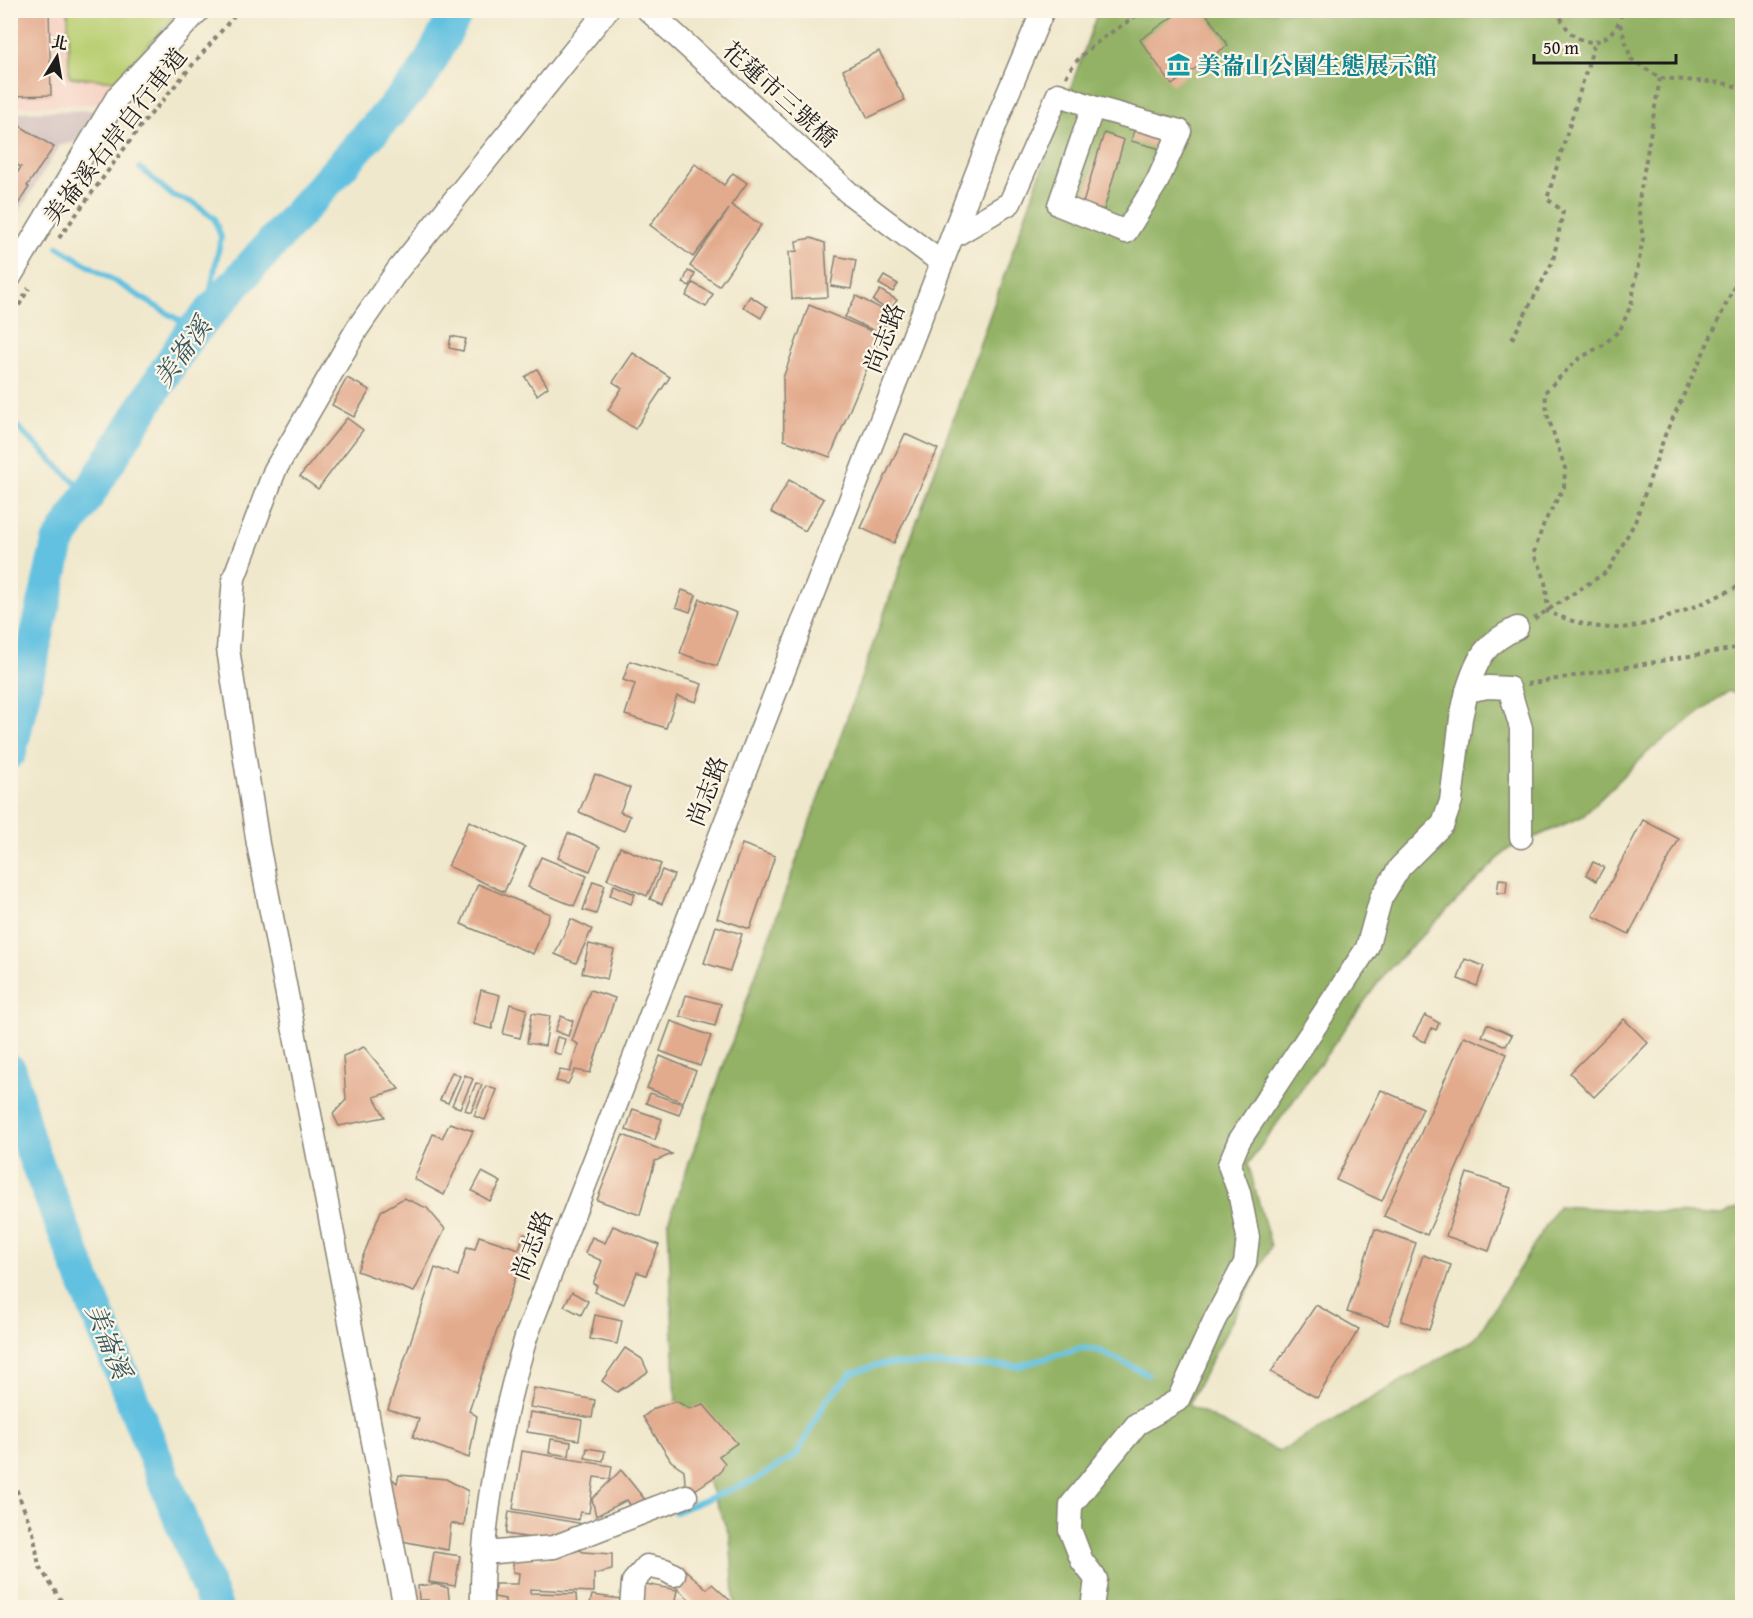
<svg xmlns="http://www.w3.org/2000/svg" width="1753" height="1618" viewBox="0 0 1753 1618" font-family="'Gentium Book Plus','Noto Serif TC',serif">
<style>
.built{fill:#f6d2c4}
.industrial{fill:#d1bfbe}
.green{fill:#bacf73;stroke:#6b7648;stroke-width:1.5}
.forest{fill:#93b265;stroke:#586740;stroke-width:1.5}
.lines{fill:none;stroke-linecap:round;stroke-linejoin:round}
.stream{stroke:#62c1e0;stroke-width:6}
.river{stroke:#62c1e0;stroke-width:34}
.building{fill:#e3ab8e}
.minor-casing{stroke:#868274;stroke-width:25}
.path{stroke:#868274;stroke-width:4;stroke-dasharray:4.5 4.5;stroke-linecap:butt}
.minor{stroke:#fff;stroke-width:22}
.labels{text-anchor:middle;dominant-baseline:central;stroke-width:4.5;stroke-linejoin:round;paint-order:stroke}
.culture-label{font-size:24px;font-weight:bold;fill:#0d838f;stroke:#fcf5e5;text-anchor:start}
.street-label{font-size:24px;fill:#1c1c1c;stroke:#fcf5e5}
.water-label{font-size:26px;font-style:italic;fill:#345661;stroke:#fcf5e5}
</style>
<rect width="100%" height="100%" fill="#fcf5e5"/>
<filter id="ink" filterUnits="userSpaceOnUse"><feTurbulence type="fractalNoise" baseFrequency=".0167" numOctaves="2"/><feDisplacementMap in="SourceGraphic" scale="12" xChannelSelector="R" yChannelSelector="G"/><feConvolveMatrix kernelMatrix="1 2 1 2 8 2 1 2 1" color-interpolation-filters="sRGB"/></filter>
<filter id="wash" filterUnits="userSpaceOnUse"><feTurbulence type="fractalNoise" baseFrequency=".008" numOctaves="4" result="noise"/><feDisplacementMap in="SourceGraphic" scale="24" xChannelSelector="R" yChannelSelector="G"/><feGaussianBlur stdDeviation="1.35" result="paint"/><feColorMatrix in="noise" values="0 0 0 0 0 0 0 0 0 0 0 0 0 0 0 0 0 1.4 0 .05"/><feComposite in="paint" operator="in"/></filter>
<g filter="url(#wash)">
<rect width="100%" height="100%" fill="#f0e8cc"/>
<polygon class="built" points="10,11 177,11 99,104 11,107"/>
<polygon class="industrial" points="95,110 95,117 74,143 60,145 11,225 11,112"/>
<polygon class="green" points="68,11 68,10 179,11 116,81 69,77"/>
<polygon class="forest" points="1098,11 1742,11 1742,697 1729,691 1650,750 1583,816 1508,849 1385,973 1248,1164 1271,1246 1188,1405 1279,1452 1476,1338 1558,1206 1723,1216 1742,1206 1742,1607 735,1607 730,1537 676,1401 668,1222"/>
<g class="lines">
<g class="stream">
<polyline points="140,168 173,196 194,203 214,218 221,237 205,319"/>
<polyline points="58,247 195,330"/>
<polyline points="10,420 88,495"/>
<polyline points="675,1512 757,1479 797,1454 827,1399 852,1373 881,1364 1019,1366 1081,1348 1097,1350 1148,1374"/>
</g>
<g class="river">
<polyline points="10,752 58,543 186,339 422,76 458,10"/>
<polyline points="10,1071 28,1141 216,1608"/>
</g>
</g>
<g id="blocks">
<g class="building">
<polygon points="10,10 49,10 51,95 10,96"/>
<polygon points="1182,10 1208,10 1210,13 1207,15 1228,45 1172,85 1140,40"/>
<polygon points="879,51 905,100 868,118 843,70"/>
<polygon points="12,121 54,147 27,186 29,187 10,217 10,176 14,178 21,167 10,161"/>
<polygon points="1136,124 1166,132 1161,149 1131,141"/>
<polygon points="1104,133 1124,140 1104,210 1083,203"/>
<polygon points="695,164 724,185 733,173 747,183 731,205 761,225 719,286 690,266 729,209 693,257 650,225"/>
<polygon points="811,238 825,243 828,297 792,299 789,252 797,251 796,241"/>
<polygon points="836,256 856,260 851,289 831,286"/>
<polygon points="688,271 695,274 690,286 683,283"/>
<polygon points="884,276 898,284 893,292 879,284"/>
<polygon points="693,283 713,294 706,307 686,296"/>
<polygon points="880,290 897,300 890,311 873,301"/>
<polygon points="750,296 767,307 761,318 743,307"/>
<polygon points="856,296 892,314 881,334 845,317"/>
<polygon points="809,305 881,335 830,457 784,440 783,378"/>
<polygon points="451,336 466,339 463,351 449,348"/>
<polygon points="633,353 670,377 635,429 608,410 622,388 613,382"/>
<polygon points="537,369 548,387 537,395 525,377"/>
<polygon points="347,378 370,390 354,417 332,405"/>
<polygon points="347,418 363,430 318,489 300,476"/>
<polygon points="905,434 938,449 894,543 861,528"/>
<polygon points="789,480 824,499 805,531 771,512"/>
<polygon points="682,590 696,595 690,612 676,607"/>
<polygon points="700,599 737,613 717,666 680,653"/>
<polygon points="630,661 702,684 696,702 677,696 666,728 625,715 635,684 623,680"/>
<polygon points="595,774 630,788 620,812 630,816 624,831 579,812"/>
<polygon points="1643,820 1679,839 1629,934 1593,916"/>
<polygon points="469,821 525,847 504,892 448,866"/>
<polygon points="568,833 600,847 590,871 558,858"/>
<polygon points="742,844 775,856 750,929 717,918"/>
<polygon points="620,847 661,864 647,896 607,879"/>
<polygon points="541,857 587,876 574,906 528,887"/>
<polygon points="1593,862 1604,867 1596,881 1586,875"/>
<polygon points="662,870 674,875 662,904 650,899"/>
<polygon points="1499,879 1507,880 1506,893 1497,893"/>
<polygon points="593,881 605,885 596,914 583,910"/>
<polygon points="478,884 550,914 533,954 461,924"/>
<polygon points="614,885 635,894 631,904 610,895"/>
<polygon points="571,919 592,929 576,963 555,954"/>
<polygon points="716,926 742,934 730,971 704,963"/>
<polygon points="589,944 614,950 607,979 582,973"/>
<polygon points="1465,959 1484,966 1477,986 1458,979"/>
<polygon points="481,990 500,995 492,1029 473,1024"/>
<polygon points="590,990 615,998 590,1073 575,1070 568,1084 556,1081 560,1070 570,1072 578,1044 572,1041"/>
<polygon points="686,995 721,1004 715,1026 680,1016"/>
<polygon points="510,1004 527,1009 520,1038 503,1034"/>
<polygon points="532,1013 550,1016 545,1046 527,1043"/>
<polygon points="1425,1015 1439,1023 1436,1030 1432,1028 1425,1042 1413,1036"/>
<polygon points="561,1016 573,1021 568,1036 555,1031"/>
<polygon points="1624,1019 1648,1043 1594,1097 1570,1073"/>
<polygon points="671,1021 711,1036 700,1066 660,1051"/>
<polygon points="1487,1024 1512,1035 1506,1046 1482,1036"/>
<polygon points="1464,1036 1507,1054 1427,1235 1384,1216"/>
<polygon points="557,1037 565,1039 561,1055 553,1052"/>
<polygon points="364,1047 399,1089 374,1097 385,1117 339,1126 333,1114 346,1100 343,1056"/>
<polygon points="660,1056 696,1071 683,1102 647,1088"/>
<polygon points="452,1072 460,1076 448,1103 440,1100"/>
<polygon points="465,1075 473,1079 460,1108 452,1105"/>
<polygon points="476,1083 482,1085 471,1112 465,1110"/>
<polygon points="486,1086 497,1090 485,1120 474,1116"/>
<polygon points="1381,1090 1423,1108 1382,1201 1336,1180"/>
<polygon points="650,1093 683,1104 679,1115 646,1103"/>
<polygon points="633,1109 662,1119 655,1140 626,1130"/>
<polygon points="450,1123 473,1131 444,1195 414,1179 433,1134 442,1138"/>
<polygon points="623,1135 672,1154 655,1161 640,1215 597,1200"/>
<polygon points="482,1172 501,1182 490,1201 472,1191"/>
<polygon points="1467,1173 1511,1188 1489,1251 1446,1236"/>
<polygon points="404,1198 427,1208 445,1229 414,1292 357,1271 381,1211"/>
<polygon points="613,1226 659,1245 646,1275 637,1272 624,1304 595,1292 597,1285 593,1284 602,1261 585,1253 592,1237 605,1243"/>
<polygon points="1375,1229 1416,1243 1388,1325 1347,1312"/>
<polygon points="524,1234 530,1236 469,1411 477,1416 469,1458 413,1437 419,1419 388,1409 435,1268 458,1276 467,1247 475,1249 479,1236 519,1249"/>
<polygon points="1423,1255 1451,1265 1429,1330 1401,1321"/>
<polygon points="572,1292 588,1301 581,1315 564,1306"/>
<polygon points="1316,1305 1359,1329 1317,1398 1271,1372"/>
<polygon points="595,1315 622,1321 617,1344 590,1339"/>
<polygon points="625,1348 642,1359 648,1372 617,1392 602,1381"/>
<polygon points="534,1388 595,1400 592,1418 530,1407"/>
<polygon points="676,1401 690,1409 703,1404 737,1443 719,1456 725,1463 720,1473 686,1496 684,1470 671,1461 643,1417 655,1408"/>
<polygon points="530,1412 582,1420 579,1440 527,1432"/>
<polygon points="551,1439 571,1442 569,1456 549,1453"/>
<polygon points="587,1448 605,1451 603,1461 585,1458"/>
<polygon points="522,1451 612,1466 610,1479 594,1477 589,1513 580,1512 578,1520 513,1509"/>
<polygon points="621,1470 646,1501 631,1506 627,1500 596,1516 592,1499"/>
<polygon points="388,1475 397,1483 399,1475 446,1479 468,1491 464,1526 451,1523 448,1550 397,1540"/>
<polygon points="509,1511 584,1524 550,1541 506,1534"/>
<polygon points="580,1550 583,1552 612,1554 612,1570 594,1574 594,1592 530,1589 530,1593 576,1594 577,1608 505,1608 505,1599 494,1597 495,1584 518,1584 519,1573 513,1572 513,1558 554,1559 556,1555"/>
<polygon points="434,1552 460,1556 455,1586 429,1582"/>
<polygon points="683,1568 707,1589 712,1584 734,1604 731,1608 699,1608 670,1582"/>
<polygon points="435,1584 448,1588 450,1608 429,1608 428,1600 419,1600 418,1586"/>
<polygon points="645,1584 677,1590 675,1601 690,1604 690,1608 638,1608"/>
<polygon points="592,1595 621,1599 623,1608 589,1608"/>
</g>
</g>
</g>
<g filter="url(#ink)">
<use href="#blocks" fill-opacity="0" stroke="#868274" stroke-width="1.5"/>
<g class="lines">
<defs>
<g id="minor">
<polyline points="648,10 849,193 942,263"/>
<polyline points="954,236 1010,203 1058,94 1093,107 1059,205 1126,232 1157,182 1180,131 1093,107"/>
<polyline points="10,277 118,96 199,10"/>
<path d="M 1467,691 C 1477,658 1485,643 1517,628"/>
<polyline points="484,1553 554,1547 686,1496"/>
<polyline points="405,1608 258,844 228,649 234,578 275,470 357,329 397,271 607,10"/>
<path d="M 482,1608 C 480,1523 502,1418 526,1337 L 1003,105 L 1043,10"/>
<polyline points="631,1608 633,1582 647,1566 665,1570 674,1575"/>
<polyline points="1092,1608 1096,1579 1082,1561 1070,1530 1071,1505 1137,1424 1178,1400 1215,1319 1245,1263 1248,1237 1239,1192 1229,1165 1239,1141 1367,948 1381,898 1400,867 1443,824 1451,801 1461,718 1467,691 1488,687 1509,688 1521,728 1521,837"/>
</g>
</defs>
<use href="#minor" class="minor-casing"/>
<g class="path">
<path d="M 1556,10 C 1561,18 1566,29 1573,35 C 1596,52 1619,34 1622,10"/>
<polyline points="1620,24 1631,59 1660,78 1723,83 1742,88"/>
<path d="M 1066,77 C 1080,48 1119,29 1144,10"/>
<path d="M 1660,78 L 1638,206 L 1643,238 L 1631,305 L 1620,330 L 1603,345 L 1577,360 L 1545,392 L 1547,414 L 1565,468 L 1564,487 L 1544,523 L 1533,555 C 1547,573 1546,591 1548,612 C 1570,621 1592,628 1615,628 C 1652,629 1709,600 1742,585"/>
<polyline points="59,238 140,127 239,10"/>
<polyline points="10,321 29,288"/>
<polyline points="1512,339 1553,261 1563,211 1547,199 1595,42"/>
<polyline points="1534,619 1608,571 1635,522 1665,435 1742,270"/>
<polyline points="1527,684 1742,647"/>
<polyline points="10,1473 33,1532 39,1566 66,1608"/>
</g>
<use href="#minor" class="minor"/>
</g>
</g>
<defs>
<symbol id="museum-bare" viewBox="-9 -9 18 18"><path d="M0-6L6-3V-2H-6V-3ZM-5-1h2V3h-2ZM-1-1h2V3h-2ZM3-1h2V3H3ZM-6 4H6V6H-6Z" fill="#0f9aa8" stroke="#fcf5e5" stroke-width="2.5" paint-order="stroke"/></symbol>
</defs>
<g fill-rule="evenodd">
<use href="#museum-bare" x="1162" y="48" width="33" height="33"/>
</g>
<g class="labels">
<g class="culture-label">
<text x="1197" y="65">美崙山公園生態展示館</text>
</g>
<g class="street-label">
<text transform="translate(780 94) rotate(42)">花蓮市三號橋</text>
<text transform="translate(115 136) rotate(-52)">美崙溪右岸自行車道</text>
<text transform="translate(884 338) rotate(-69)">尚志路</text>
<text transform="translate(707 791) rotate(-69)">尚志路</text>
<text transform="translate(532 1245) rotate(-69)">尚志路</text>
</g>
<g class="water-label">
<text transform="translate(182 352) rotate(-54)">美崙溪</text>
<text transform="translate(109 1341) rotate(68)">美崙溪</text>
</g>
</g>
<rect width="1753" height="1618" fill="none" stroke="#fcf5e5" stroke-width="36"/>
<g transform="translate(57 57) rotate(11)" stroke="#fcf5e5" stroke-width="4.5" paint-order="stroke">
<path d="M0-4.5L10 22L0 15L-10 22Z" fill="#1c1c1c"/>
<text y="-9" font-size="16" font-weight="bold" text-anchor="middle" fill="#1c1c1c">北</text>
</g>
<path d="M1534 54v9h142v-9" fill="none" stroke="#1c1c1c" stroke-width="3"/>
<text x="1543" y="54" font-size="18" fill="#1c1c1c" stroke="#fcf5e5" stroke-width="4.5" paint-order="stroke">50 m</text>
</svg>
